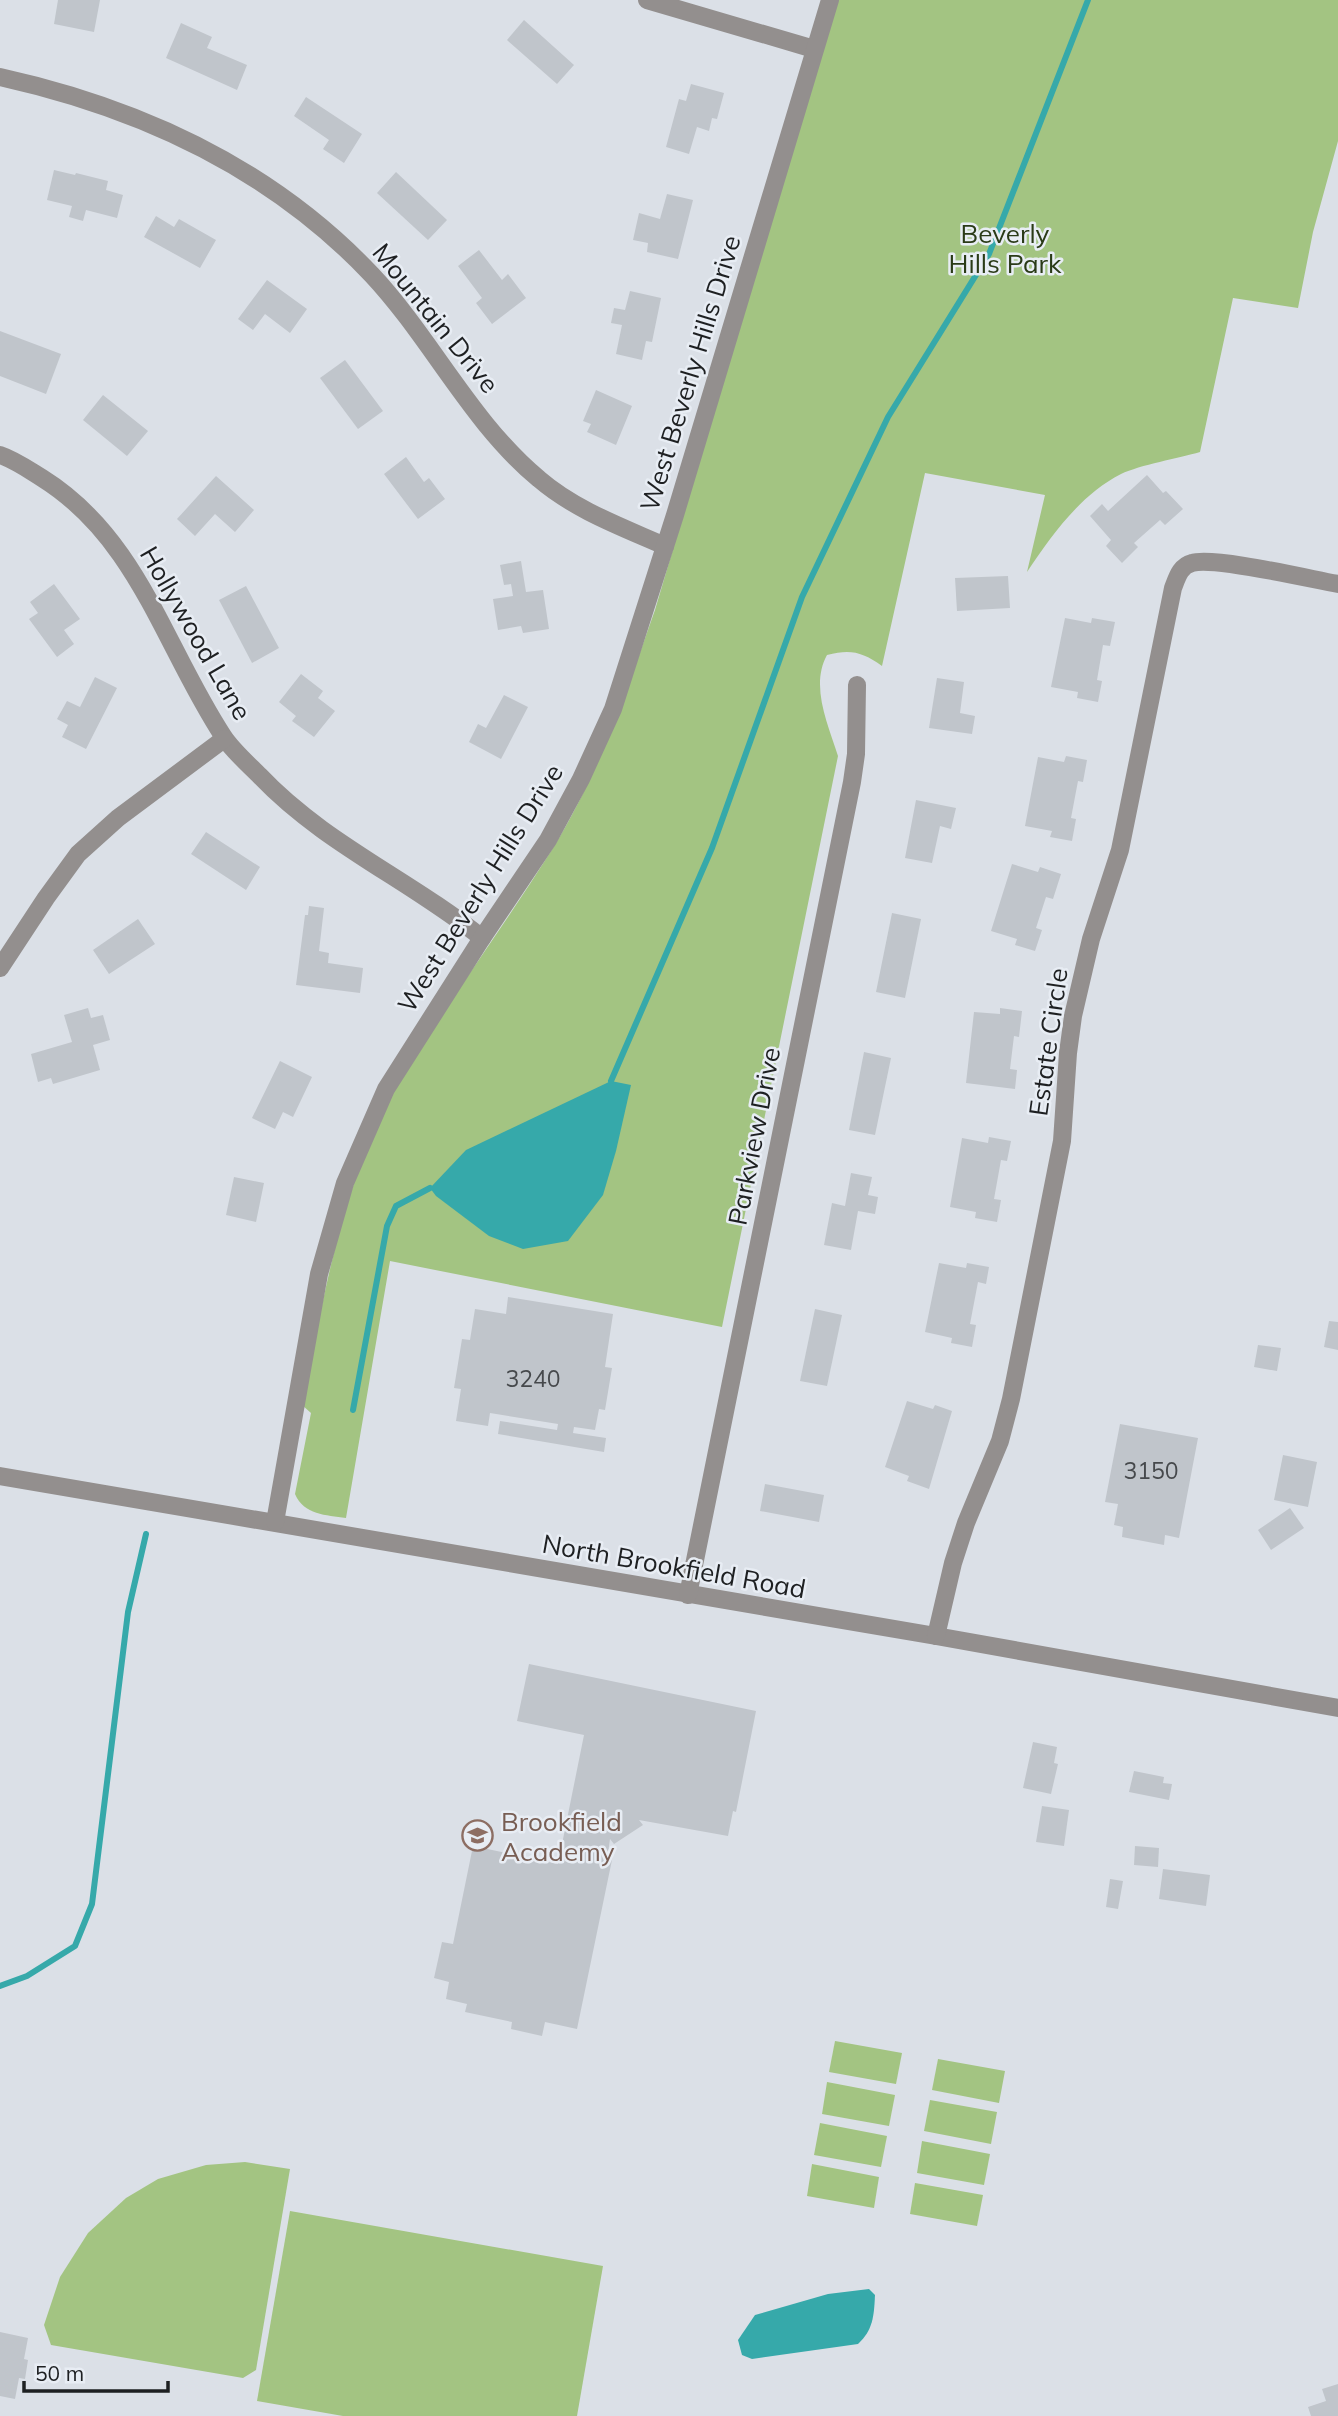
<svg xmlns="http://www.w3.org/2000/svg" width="1338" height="2416" viewBox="0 0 1338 2416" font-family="Mulish,sans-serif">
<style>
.green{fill:#a3c482}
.water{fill:#36a9aa}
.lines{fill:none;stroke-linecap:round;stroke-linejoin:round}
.stream{stroke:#36a9aa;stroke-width:6}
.building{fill:#c0c5cb}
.minor{stroke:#938f8e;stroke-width:18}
.labels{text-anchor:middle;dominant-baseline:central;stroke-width:5;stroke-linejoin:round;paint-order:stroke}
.number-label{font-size:23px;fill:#46494c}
.park-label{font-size:26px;fill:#2a3b17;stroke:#e8edf4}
.street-label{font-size:26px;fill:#1e2022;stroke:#e8edf4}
.education-label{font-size:26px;fill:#785e54;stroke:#e8edf4;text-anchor:start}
</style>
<rect width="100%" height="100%" fill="#dbe0e7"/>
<g class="green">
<path d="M 835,0 L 1338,0 L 1338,141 L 1313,232 L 1298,308 L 1233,298 L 1200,452 C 1179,458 1140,465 1121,474 C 1080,495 1052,535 1027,572 L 1045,495 L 925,473 L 882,666 C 862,652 851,649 827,655 C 810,686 828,724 838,756 L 722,1327 L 390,1261 L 346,1518 C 326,1515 304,1515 295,1494 L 311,1413 L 302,1405 C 322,1304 339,1203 383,1110 C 400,1073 424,1040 447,1006 C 483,954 519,902 553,848 C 599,773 626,692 655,610 Z"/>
<polygon points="835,2041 902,2053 896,2084 829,2072"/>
<polygon points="938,2059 1005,2071 999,2103 932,2090"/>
<polygon points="827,2082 895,2095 889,2126 822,2114"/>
<polygon points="930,2100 997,2112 991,2144 924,2131"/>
<polygon points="820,2123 887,2136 881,2167 814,2155"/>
<polygon points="922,2141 990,2154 984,2185 917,2173"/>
<polygon points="245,2162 290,2169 256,2370 243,2378 51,2345 44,2325 60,2277 88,2233 126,2198 158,2179 206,2165"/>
<polygon points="812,2164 879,2177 874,2208 807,2196"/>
<polygon points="915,2183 983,2195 977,2226 910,2214"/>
<polygon points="290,2211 603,2266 577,2416 343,2416 257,2401"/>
</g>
<g class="water">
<polygon points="611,1081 631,1085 616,1151 603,1195 568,1241 523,1249 489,1236 436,1196 430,1188 466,1150"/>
<path d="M 869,2289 L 875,2295 C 874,2316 873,2330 858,2344 L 752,2359 L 742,2355 L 738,2340 L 755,2315 L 828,2294 Z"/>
</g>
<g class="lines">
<g class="stream">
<polyline points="611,1081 712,848 802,597 888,417 989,254 1088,0"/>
<polyline points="353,1410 387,1226 396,1206 430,1188"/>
<polyline points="0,1986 27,1976 75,1946 92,1904 128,1612 146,1534"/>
</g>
</g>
<g class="building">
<polygon points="58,0 100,0 94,32 54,24"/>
<polygon points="524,20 574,65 557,84 507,40"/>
<polygon points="181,23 212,37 207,48 247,65 237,90 166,58"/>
<polygon points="691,84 724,93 717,119 712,118 709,131 697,127 689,154 666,147 679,99 686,101"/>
<polygon points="306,97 362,134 344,163 323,149 329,140 294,116"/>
<polygon points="54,170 75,175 76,173 108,181 106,190 123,195 117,218 86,210 83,221 69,217 72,206 47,200"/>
<polygon points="396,172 447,220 428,240 377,193"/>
<polygon points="667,194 693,200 678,259 647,252 648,243 633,240 639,213 660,219"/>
<polygon points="156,216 174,227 179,219 216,240 200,268 144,237"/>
<polygon points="479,250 502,280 508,274 526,298 492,324 476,303 482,298 458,266"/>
<polygon points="267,280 307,309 290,333 265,314 253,330 238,319"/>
<polygon points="630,291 661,298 652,342 646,341 642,360 616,354 622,325 611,323 614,308 625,310"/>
<polygon points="0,331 61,354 46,394 0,376"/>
<polygon points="345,360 383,411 358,429 320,378"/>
<polygon points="596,390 632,406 616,445 587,432 591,424 583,421"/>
<polygon points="103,395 148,431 127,456 83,420"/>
<polygon points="406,457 424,482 429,478 445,499 418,519 384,474"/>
<polygon points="1147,475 1163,493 1166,491 1183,509 1165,525 1160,520 1134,543 1138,547 1122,563 1106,546 1111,540 1090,516 1102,504 1108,511"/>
<polygon points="216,476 254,510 235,532 215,514 195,536 177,519"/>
<polygon points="521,561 526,592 543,590 549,629 523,633 521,626 498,630 493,599 513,596 511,584 504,585 500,565"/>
<polygon points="1008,576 1010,608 957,611 955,578"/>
<polygon points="54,584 80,619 64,630 74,644 57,657 29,619 38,613 30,602"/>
<polygon points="246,586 279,648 252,663 219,600"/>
<polygon points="1065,618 1091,623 1092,618 1115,622 1110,646 1103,645 1097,680 1102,681 1098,702 1077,698 1078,692 1051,687"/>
<polygon points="301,674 323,691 318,698 335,711 314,737 292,721 296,716 279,702"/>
<polygon points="95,677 117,688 86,749 62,737 68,725 57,719 67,701 80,707"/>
<polygon points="937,678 964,682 960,713 975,716 972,734 929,728"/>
<polygon points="504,695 528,707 501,759 469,742 478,724 486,728"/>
<polygon points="1066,756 1087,760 1083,782 1078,781 1071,818 1076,819 1072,841 1050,837 1052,831 1025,826 1038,757 1064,762"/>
<polygon points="916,800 956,808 951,829 940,826 932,863 905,858"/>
<polygon points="206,832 260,867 246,890 191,854"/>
<polygon points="1012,864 1038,872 1040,867 1061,874 1053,899 1046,897 1036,928 1042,930 1035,951 1015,945 1017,939 991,931"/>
<polygon points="309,906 324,908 319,951 329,953 328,963 363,968 360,993 296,985 305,915 308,915"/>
<polygon points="892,913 921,919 905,998 876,992"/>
<polygon points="138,919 155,944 109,974 93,950"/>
<polygon points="88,1008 91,1018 103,1015 110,1040 93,1045 100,1070 53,1084 51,1078 38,1082 31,1054 72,1042 64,1015"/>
<polygon points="1000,1008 1022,1011 1019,1037 1014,1036 1010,1069 1017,1070 1015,1089 966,1083 974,1012 1000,1014"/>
<polygon points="864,1052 891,1058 875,1135 849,1130"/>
<polygon points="280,1061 312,1077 293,1117 283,1112 275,1129 252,1118"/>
<polygon points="989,1137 1011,1141 1007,1161 1001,1160 994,1199 1001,1200 997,1222 975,1218 976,1212 950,1207 962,1138 988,1143"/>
<polygon points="851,1173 872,1177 868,1195 878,1197 875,1214 858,1211 851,1250 824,1245 832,1203 845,1206"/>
<polygon points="234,1177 264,1183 256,1222 226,1215"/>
<polygon points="939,1263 966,1268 967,1263 989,1267 986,1284 978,1282 970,1324 976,1325 972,1347 951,1343 952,1338 925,1332"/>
<polygon points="508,1297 613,1314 605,1367 612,1368 605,1410 599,1409 595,1430 574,1427 573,1433 606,1438 604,1452 498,1434 500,1421 557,1430 558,1424 490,1413 488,1426 456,1421 461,1389 454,1388 462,1339 470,1340 475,1309 506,1314"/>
<polygon points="815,1309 842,1315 827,1386 800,1381"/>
<polygon points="1329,1321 1338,1322 1338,1350 1324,1347"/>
<polygon points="1258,1345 1281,1348 1277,1371 1254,1367"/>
<polygon points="907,1401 933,1409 935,1405 952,1411 929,1489 907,1481 909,1476 885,1467"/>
<polygon points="1120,1424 1198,1438 1179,1538 1165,1535 1164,1545 1122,1537 1123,1527 1114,1525 1118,1504 1105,1502"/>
<polygon points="1283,1455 1317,1462 1308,1507 1274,1500"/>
<polygon points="765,1484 824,1495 819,1522 760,1511"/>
<polygon points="1290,1508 1304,1528 1271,1550 1258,1530"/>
<polygon points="529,1664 756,1711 736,1812 733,1811 728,1836 639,1820 643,1825 614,1844 610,1839 608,1853 613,1855 577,2029 545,2022 542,2036 511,2029 512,2022 465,2012 467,2004 446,1999 449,1982 434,1978 442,1942 453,1944 473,1846 558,1864 584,1735 517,1721"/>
<polygon points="1033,1742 1057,1747 1054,1763 1058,1764 1051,1794 1023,1788"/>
<polygon points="1134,1771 1164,1777 1163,1783 1172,1784 1169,1800 1129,1792"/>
<polygon points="1042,1806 1069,1810 1064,1846 1036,1842"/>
<polygon points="1135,1846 1159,1848 1158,1867 1134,1865"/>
<polygon points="1163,1869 1210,1875 1206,1906 1159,1899"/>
<polygon points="1110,1879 1123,1881 1118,1909 1106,1907"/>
<polygon points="0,2332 28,2338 24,2359 28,2360 25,2379 19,2378 15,2399 0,2396"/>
<polygon points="1338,2384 1338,2416 1311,2416 1308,2407 1326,2401 1322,2389"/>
</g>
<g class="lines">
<g class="minor">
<polyline points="647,0 814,49"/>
<path d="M 0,77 C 140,108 272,169 372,275 C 431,338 472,424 539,479 C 575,510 622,527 665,546"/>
<path d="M 0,455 C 15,460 29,470 42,478 C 138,538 164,646 223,736 C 232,750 247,763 259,775 C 323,843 410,880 482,938"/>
<polyline points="0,968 46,898 78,854 118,818 224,739"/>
<polyline points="0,1476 936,1636 1338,1708"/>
<polyline points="275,1522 319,1274 345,1183 386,1089 482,938 548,840 581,779 613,709 675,515 830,0"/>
<polyline points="688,1595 852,782 856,754 857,685"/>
<path d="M 936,1636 L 953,1563 L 966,1523 L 1000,1441 L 1011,1399 L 1062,1141 L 1068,1053 L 1073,1016 L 1091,939 L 1120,850 L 1173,588 C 1177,578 1180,566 1192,563 C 1213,556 1310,579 1338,584"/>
</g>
</g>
<defs>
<symbol id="school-ring" viewBox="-11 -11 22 22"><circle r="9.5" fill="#e8edf4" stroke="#8d6e63" stroke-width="1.5"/><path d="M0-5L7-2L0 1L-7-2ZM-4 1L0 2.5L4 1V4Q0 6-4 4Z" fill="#8d6e63"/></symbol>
</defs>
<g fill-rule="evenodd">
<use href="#school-ring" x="460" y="1818" width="35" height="35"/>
</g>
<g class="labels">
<g class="number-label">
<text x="533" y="1378">3240</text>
<text x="1151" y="1470">3150</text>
</g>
<g class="park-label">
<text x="1005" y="233">Beverly<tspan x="1005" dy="30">Hills Park</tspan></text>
</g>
<g class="street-label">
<text transform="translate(436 318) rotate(51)">Mountain Drive</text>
<text transform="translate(690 373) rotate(-73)">West Beverly Hills Drive</text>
<text transform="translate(196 633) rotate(60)">Hollywood Lane</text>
<text transform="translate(480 888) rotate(-58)">West Beverly Hills Drive</text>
<text transform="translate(1048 1042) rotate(-82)">Estate Circle</text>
<text transform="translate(754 1136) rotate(-79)">Parkview Drive</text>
<text transform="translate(674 1566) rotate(10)">North Brookfield Road</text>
</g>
<g class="education-label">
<text x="501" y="1821">Brookfield<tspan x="501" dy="30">Academy</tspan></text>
</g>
</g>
<path d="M24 2381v10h144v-10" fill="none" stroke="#1e2022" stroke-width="3.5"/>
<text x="35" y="2381" font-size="21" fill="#1e2022" stroke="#e8edf4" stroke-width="5" paint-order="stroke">50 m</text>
</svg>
